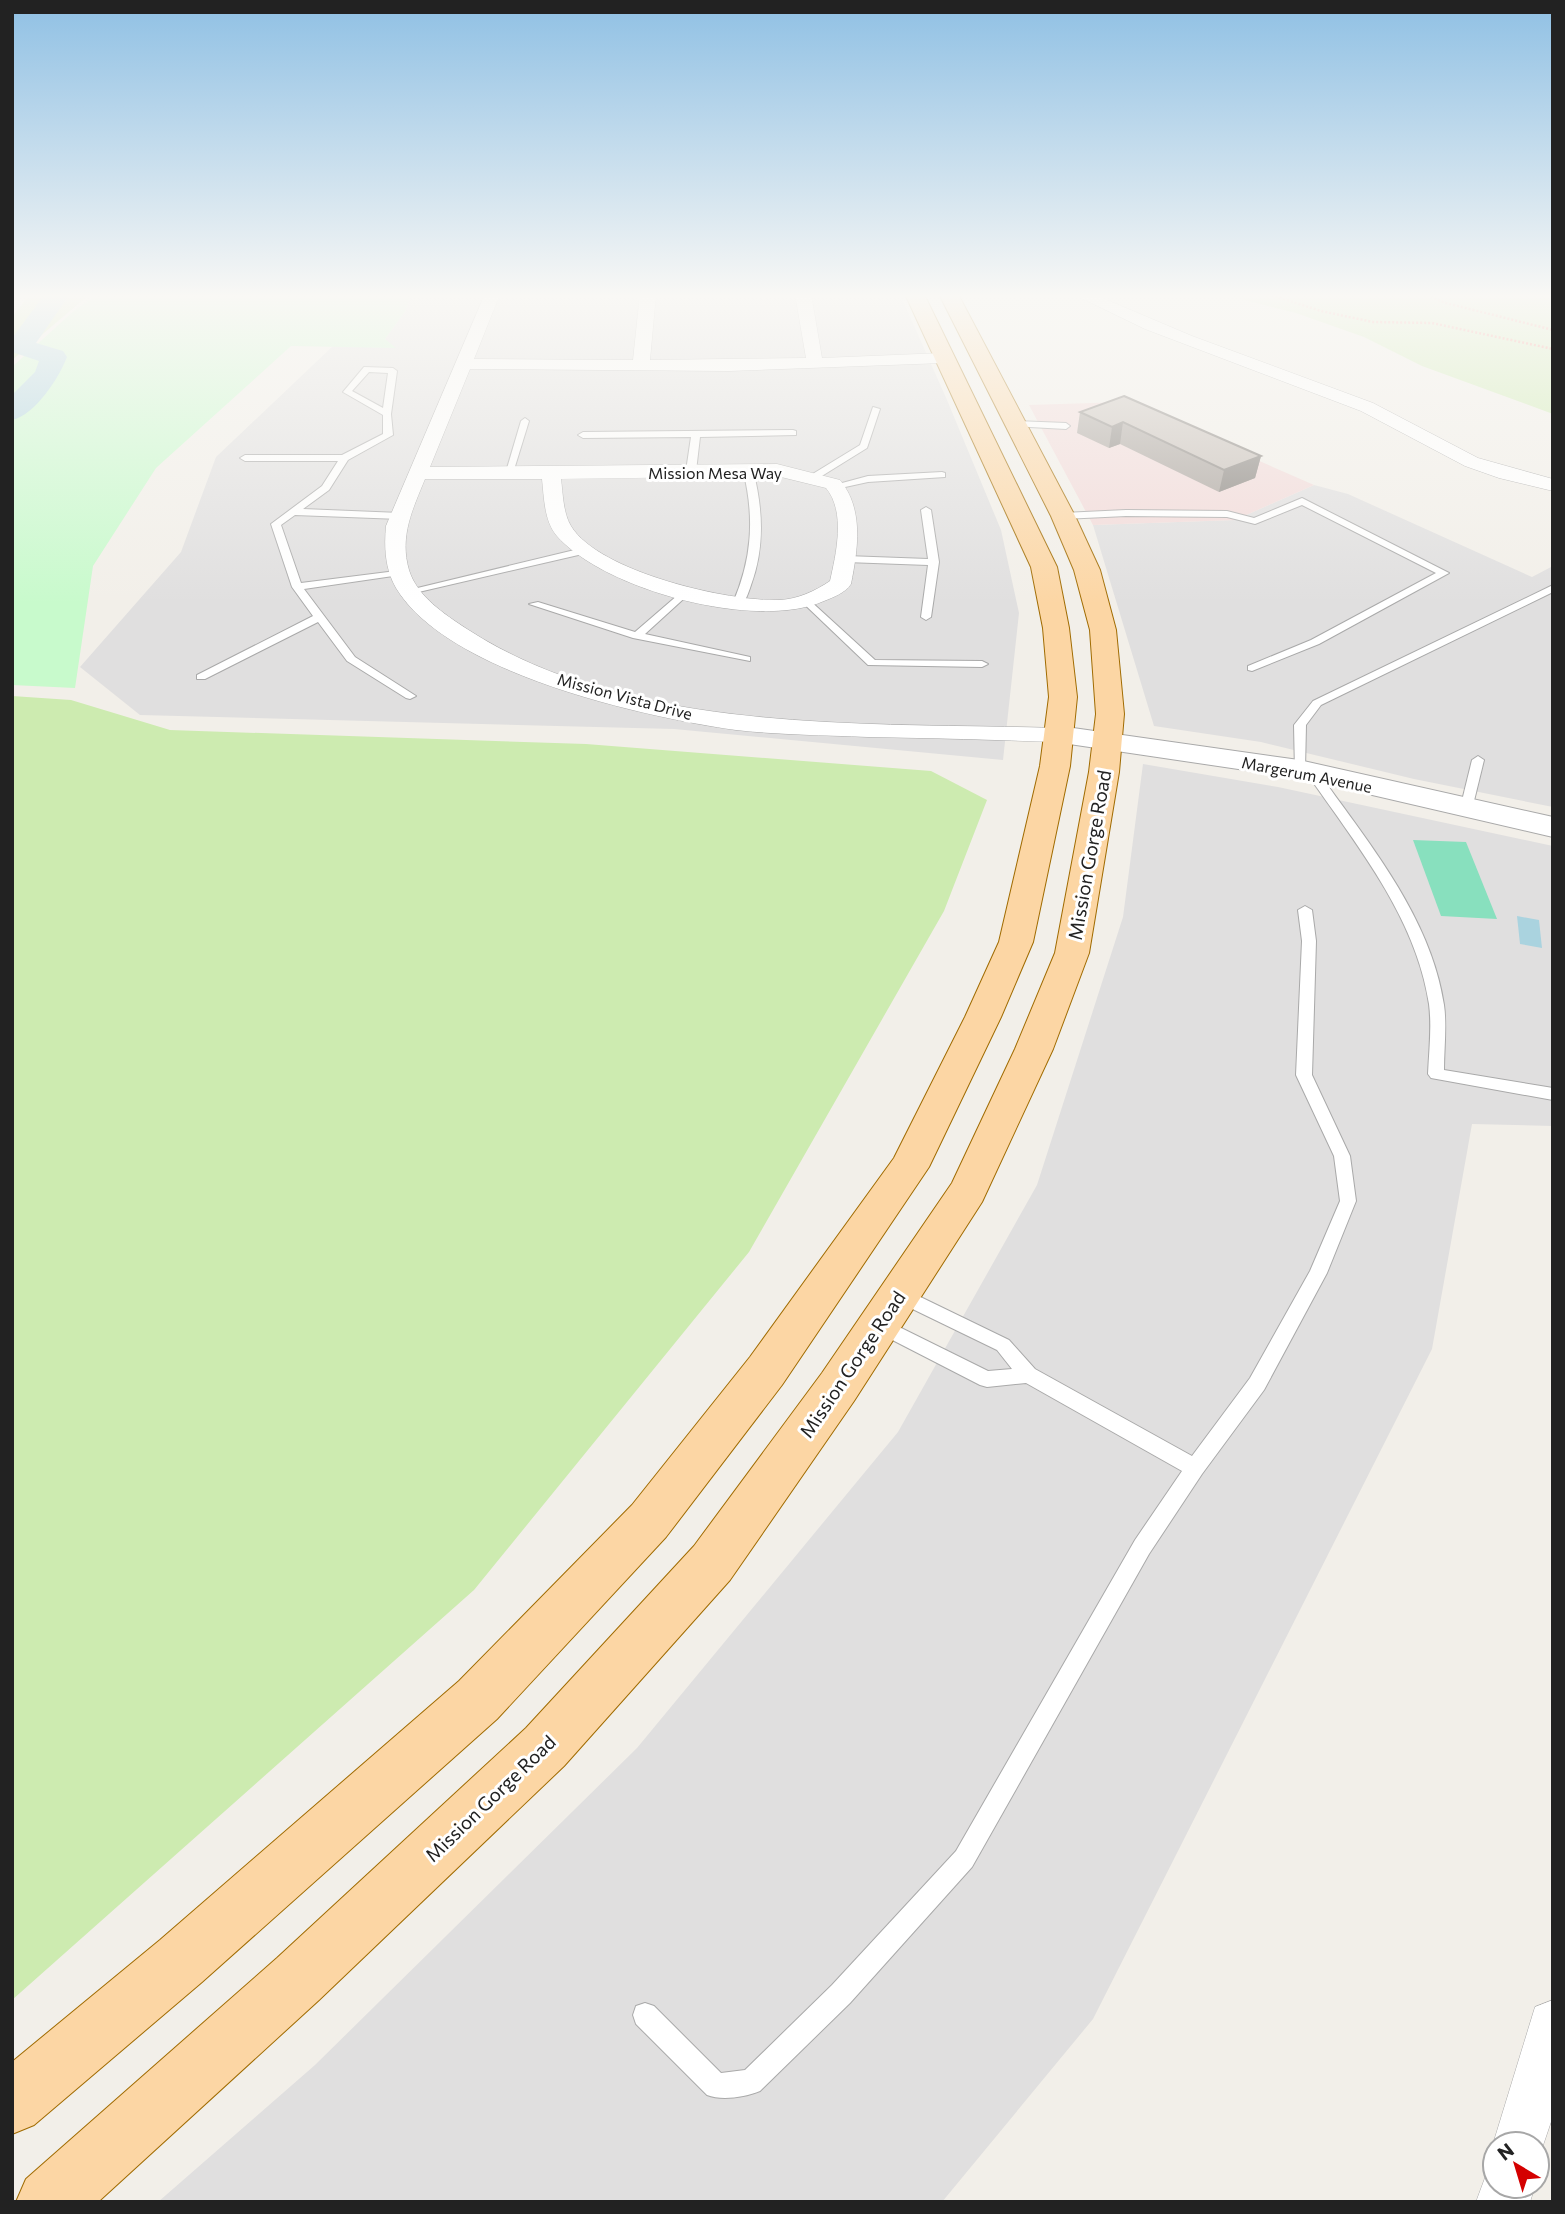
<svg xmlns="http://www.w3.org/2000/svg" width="1565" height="2214" viewBox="0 0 1565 2214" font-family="Commissioner,sans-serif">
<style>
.residential{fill:#e0dfdf}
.commercial{fill:#f2dad9}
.grass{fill:#cdebb0}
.park{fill:#c8facc}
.pitch{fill:#88e0be}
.water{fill:#aad3df}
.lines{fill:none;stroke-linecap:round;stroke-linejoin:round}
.river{fill:#aad3df;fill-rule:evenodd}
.service-casing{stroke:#a9a9a9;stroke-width:2}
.minor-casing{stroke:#a9a9a9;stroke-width:1}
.tertiary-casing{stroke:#a9a9a9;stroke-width:2}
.primary-casing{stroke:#a06b00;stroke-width:2}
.path{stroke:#fa8072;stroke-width:2.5;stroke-dasharray:2 2;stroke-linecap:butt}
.service{fill:#fff;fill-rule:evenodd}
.minor{fill:#fff;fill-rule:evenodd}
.tertiary{fill:#fff;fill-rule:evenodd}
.primary{fill:#fcd6a4;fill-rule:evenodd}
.wall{fill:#aba49e}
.shaded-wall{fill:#8b8681}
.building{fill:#c7bfb8;stroke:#8b8681;stroke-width:2}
.labels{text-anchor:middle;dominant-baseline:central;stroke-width:6;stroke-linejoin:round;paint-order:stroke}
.far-street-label{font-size:16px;fill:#222;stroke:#fff}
.street-label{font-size:19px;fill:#222;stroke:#fff}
</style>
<rect width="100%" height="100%" fill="#f2efe9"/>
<g class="residential">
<polygon points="411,294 900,294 947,400 1001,530 1019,613 1003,760 674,729 140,715 80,667 181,552 216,457 333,346 394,348 385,339 406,310"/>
<polygon points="1314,485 1348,494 1532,577 1553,566 1553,807 1414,779 1261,742 1154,726 1093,525 1235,520"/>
<polygon points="1143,764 1278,787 1553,846 1553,1126 1472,1124 1432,1349 1093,2019 942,2202 158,2202 315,2065 637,1748 898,1432 1037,1185 1123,917"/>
</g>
<polygon class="commercial" points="1125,402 1314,485 1235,520 1093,525 1029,405"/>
<g class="grass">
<polygon points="30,294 90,294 12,360 12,317"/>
<polygon points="1221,294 1553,294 1553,414 1422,366 1364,337 1296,313"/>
<polygon points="12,696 71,700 170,730 586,744 931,771 987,800 944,911 749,1252 474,1590 12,2000"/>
</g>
<polygon class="park" points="99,294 411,294 406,310 385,339 396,348 291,346 156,468 93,566 75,688 12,685 12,367 76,309"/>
<polygon class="pitch" points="1413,840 1466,842 1497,919 1441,916"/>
<polygon class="water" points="1517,916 1539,920 1542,948 1520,944"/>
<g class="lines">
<path class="river" d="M 45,294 L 70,294 L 36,343 L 63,351 L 67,357 C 59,378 35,415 12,420 L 12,395 L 35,372 L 39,361 L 12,352 L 12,338 Z"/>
<defs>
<g id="service">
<path d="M 364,367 L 393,368 L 397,371 L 391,414 L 393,435 L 348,460 L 329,490 L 303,509 L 400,513 L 405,516 L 400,519 L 295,515 L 281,525 L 301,583 L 404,570 L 404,574 L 400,575 L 304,589 L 355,657 L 416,696 L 410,699 L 406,698 L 347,661 L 318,622 L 205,679 L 197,679 L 197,675 L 313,616 L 292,587 L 271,524 L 322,486 L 338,461 L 245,461 L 240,458 L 245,455 L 342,455 L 383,434 L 383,415 L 343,392 ZM 369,372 L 388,373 L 383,408 L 352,391 Z"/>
<polygon points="873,407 880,409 867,448 817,479 811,479 811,475 860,445"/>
<polygon points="525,418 529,421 513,473 505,475 521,421"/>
<polygon points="1015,421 1066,423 1070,426 1066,429 1012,426 1011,424"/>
<polygon points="793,430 796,431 796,435 700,437 696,471 691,474 686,471 691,437 583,438 578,435 583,432"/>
<path d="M 748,467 L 753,470 C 763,509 765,547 751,585 C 748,594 745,604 737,608 L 732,605 C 752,560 755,518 743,470 Z"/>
<polygon points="942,472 945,473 945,477 868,482 836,489 831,486 868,476"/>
<polygon points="1302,498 1449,573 1319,644 1252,671 1248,670 1248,666 1311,640 1436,573 1302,505 1255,524 1227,517 1126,516 1063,519 1058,516 1063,513 1126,510 1227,511 1254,518"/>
<polygon points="926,507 931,510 939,562 931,617 926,620 921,617 928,565 846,562 841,559 846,556 928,559 921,510"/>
<polygon points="583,548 587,549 587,553 410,594 405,591"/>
<polygon points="1553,585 1553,592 1321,705 1306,725 1305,769 1303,772 1295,772 1294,725 1313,701"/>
<polygon points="686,588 691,591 690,593 645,634 750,657 750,661 633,638 529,604 538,602 635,632"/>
<polygon points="806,597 875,660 982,661 988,664 982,667 868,665 802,602 802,598"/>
<polygon points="1478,756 1484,760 1472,809 1471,812 1461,812 1460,809 1472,760"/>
<path d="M 1312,768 L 1316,769 C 1366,840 1431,916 1444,1005 C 1447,1026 1444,1048 1444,1070 L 1553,1088 L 1553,1100 L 1431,1078 L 1428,1074 C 1429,1051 1432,1027 1429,1004 C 1416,916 1354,842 1306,772 Z"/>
<path d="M 1305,906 L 1312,910 L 1316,941 L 1312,1075 L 1350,1156 L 1356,1201 L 1327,1273 L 1264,1390 L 1202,1474 L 1149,1554 L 972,1867 L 850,2003 L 760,2091 C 745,2097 722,2101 707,2095 L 636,2024 L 633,2015 L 636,2006 L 645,2003 L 654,2006 L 721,2073 L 745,2070 L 832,1985 L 956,1851 L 1135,1540 L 1182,1471 L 1026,1383 L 987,1387 L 980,1385 L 873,1330 L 870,1325 L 873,1320 L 879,1317 L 885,1320 L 988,1371 L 1012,1369 L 997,1350 L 894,1300 L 891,1295 L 894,1290 L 900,1288 L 906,1290 L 1009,1340 L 1035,1369 L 1192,1456 L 1250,1378 L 1310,1271 L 1340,1201 L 1334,1156 L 1296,1075 L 1302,941 L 1298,910 Z"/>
</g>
<g id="minor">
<path d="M 485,294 L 500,294 L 474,359 L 633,360 L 640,294 L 656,294 L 650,360 L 806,358 L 795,294 L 811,294 L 822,358 L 943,353 L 951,358 L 943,363 L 729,371 L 470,369 L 430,467 L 777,464 L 840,480 C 864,509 858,549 851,584 C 845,593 834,597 824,601 C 757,631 603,590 556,535 C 544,520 544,497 542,479 L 425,479 C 413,509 399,536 409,570 C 417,596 444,614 467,629 C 631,736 870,722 1059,728 L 1068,730 L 1071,735 L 1068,740 L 1059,742 C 995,740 932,738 868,737 C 824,735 780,735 736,730 C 643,717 447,673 396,588 C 385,569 384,547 386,526 ZM 777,476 L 826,488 C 846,512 836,554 830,581 C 815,591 798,599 780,600 C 729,602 599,572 571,526 C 563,513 563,493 561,479 Z"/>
<polygon points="1073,294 1093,294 1192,336 1373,403 1478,458 1553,479 1553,491 1499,478 1465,466 1361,411 1145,329"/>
<polygon points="1553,2000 1553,2116 1537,2163 1537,2144 1495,2144 1495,2149 1493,2144 1535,2007"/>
<polygon points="1495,2165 1495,2186 1535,2186 1530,2202 1476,2202 1489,2167"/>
</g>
<polygon id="tertiary" points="1059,726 1299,760 1553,817 1553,837 1299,778 1049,741 1044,735 1049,729"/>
<g id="primary">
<polygon points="905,294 924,294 1057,567 1069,628 1077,697 1070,766 1033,942 1001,1017 929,1167 782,1385 666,1537 497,1719 202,1982 34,2125 12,2134 12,2062 160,1940 459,1681 632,1505 750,1357 894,1158 965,1017 999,942 1040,766 1049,697 1043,628 1031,567"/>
<polygon points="939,294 958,294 1075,516 1100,570 1116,630 1124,714 1119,772 1089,953 1053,1049 982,1202 854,1401 730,1580 564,1766 319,2000 98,2202 16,2202 26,2179 277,1958 526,1728 694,1546 822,1373 952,1183 1015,1049 1055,953 1089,772 1096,714 1090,630 1074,570 1051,516"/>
</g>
</defs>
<use href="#service" class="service-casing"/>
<use href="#minor" class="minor-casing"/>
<use href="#tertiary" class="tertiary-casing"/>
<use href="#primary" class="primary-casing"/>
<g class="path">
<polyline points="1268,294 1321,311 1373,322 1432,323 1553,349"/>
<polyline points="1423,294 1446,303 1553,330"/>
</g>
<use href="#service" class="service"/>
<use href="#minor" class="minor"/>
<use href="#tertiary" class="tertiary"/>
<use href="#primary" class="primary"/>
</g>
<polygon class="wall" points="1080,412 1261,456 1255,478 1219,492 1120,444 1109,448 1077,433"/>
<g class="shaded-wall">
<polygon points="1123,422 1120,444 1109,448 1112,427"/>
<polygon points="1261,456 1255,478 1219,492 1224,470"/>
</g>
<polygon class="building" points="1124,396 1261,456 1224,470 1123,422 1112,427 1080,412"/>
<linearGradient id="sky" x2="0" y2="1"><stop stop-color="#8fc0e4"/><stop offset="0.49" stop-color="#f9f8f5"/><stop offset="1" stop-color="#f9f8f5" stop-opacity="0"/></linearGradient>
<rect width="1565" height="604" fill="url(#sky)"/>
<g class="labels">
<g class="far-street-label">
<text x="715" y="472">Mission Mesa Way</text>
<text transform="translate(625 696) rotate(15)">Mission Vista Drive</text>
<text transform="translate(1307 774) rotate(11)">Margerum Avenue</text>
</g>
<g class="street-label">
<text transform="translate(1089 855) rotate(-80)">Mission Gorge Road</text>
<text transform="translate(852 1364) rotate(-56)">Mission Gorge Road</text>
<text transform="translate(490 1798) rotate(-44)">Mission Gorge Road</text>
</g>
</g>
<rect width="1565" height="2214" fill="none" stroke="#222222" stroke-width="28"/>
<g transform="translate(1516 2165) rotate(322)"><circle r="33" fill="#ffffff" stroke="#a7a7a7" stroke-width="2"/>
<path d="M0-5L12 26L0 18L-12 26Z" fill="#d40000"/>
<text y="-10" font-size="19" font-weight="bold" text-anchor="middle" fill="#222222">N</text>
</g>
</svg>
